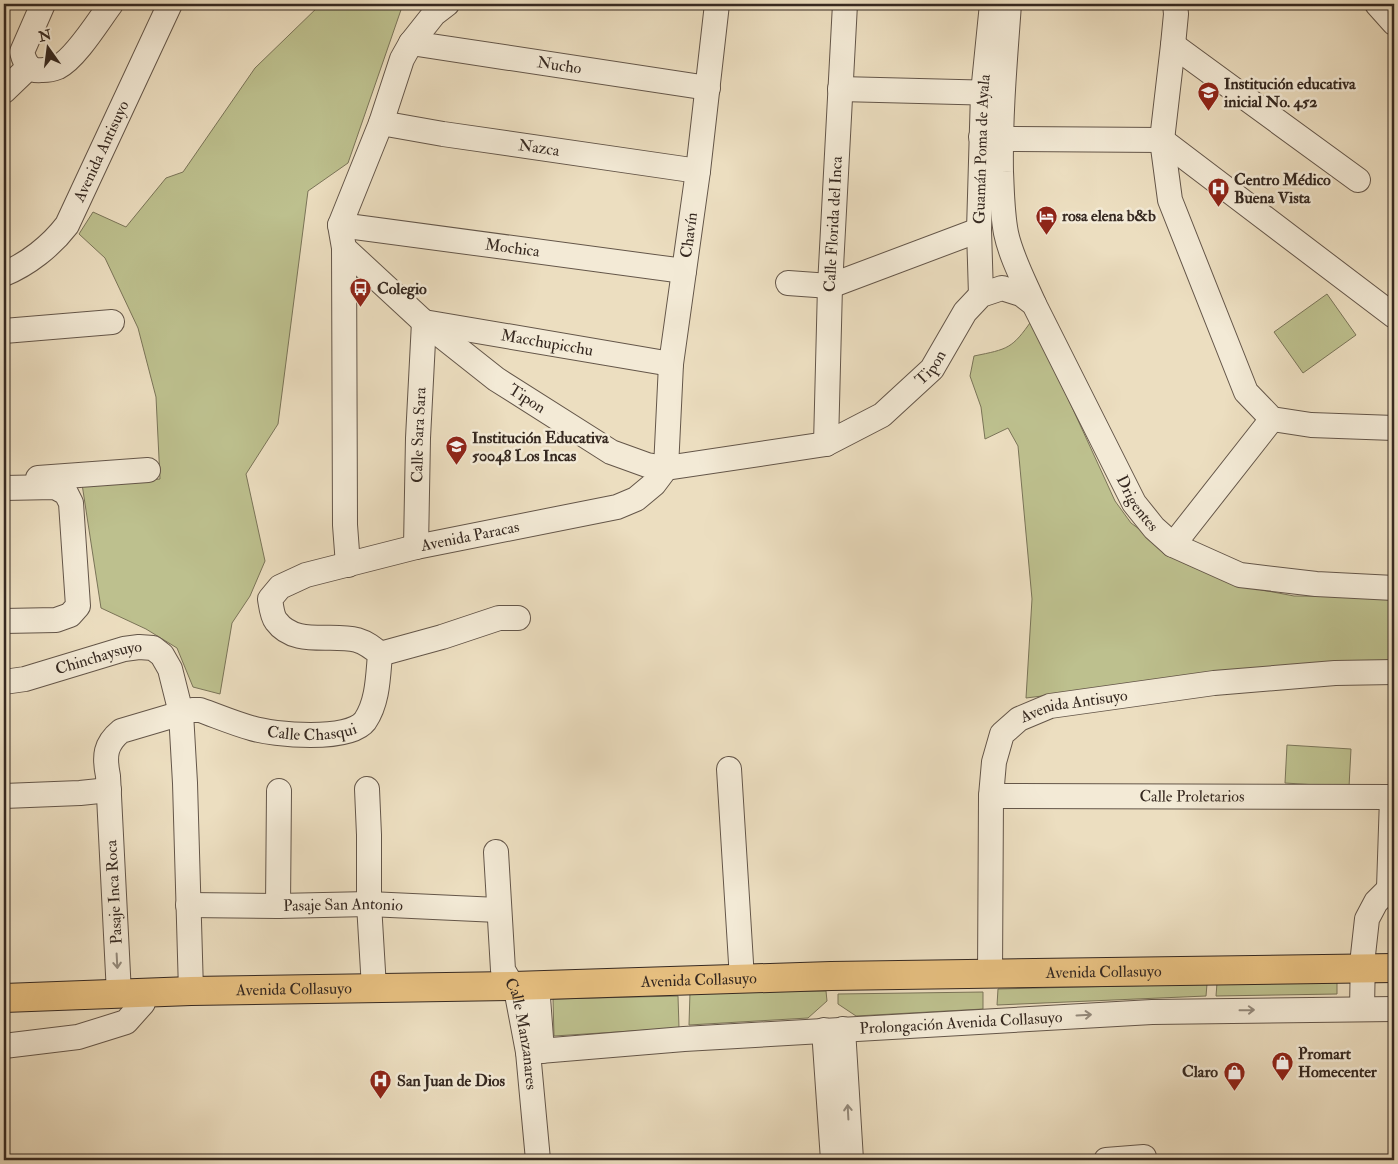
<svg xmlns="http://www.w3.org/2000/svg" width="1398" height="1164" viewBox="0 0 1398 1164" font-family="'IM FELL Double Pica',serif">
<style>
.green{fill:#bdc08e;stroke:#7a7458}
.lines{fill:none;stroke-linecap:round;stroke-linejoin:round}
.minor-casing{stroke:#645649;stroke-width:26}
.major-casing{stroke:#362921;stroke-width:30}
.minor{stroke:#f3ead6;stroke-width:24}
.major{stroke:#e6bf80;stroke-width:28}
.oneway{stroke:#948a7c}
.labels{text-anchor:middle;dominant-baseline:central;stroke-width:5;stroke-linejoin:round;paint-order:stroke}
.street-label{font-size:16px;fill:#362921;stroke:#f3ead6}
.poi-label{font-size:16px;font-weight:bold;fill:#362921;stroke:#f3ead6;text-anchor:start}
</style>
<rect width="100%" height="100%" fill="#ecdec0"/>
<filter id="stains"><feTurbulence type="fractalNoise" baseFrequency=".004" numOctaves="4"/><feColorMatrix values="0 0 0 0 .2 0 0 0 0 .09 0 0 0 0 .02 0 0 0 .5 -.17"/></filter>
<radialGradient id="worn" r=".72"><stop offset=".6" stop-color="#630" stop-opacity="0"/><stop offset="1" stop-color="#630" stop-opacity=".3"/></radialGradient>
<g class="green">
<polygon points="321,4 403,4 348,163 308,191 278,424 246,474 265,561 250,596 232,623 220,694 193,687 177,648 146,629 101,608 82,484 160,479 156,397 138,328 105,258 79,234 93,212 126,227 166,178 183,172 255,68"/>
<polygon points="1327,294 1356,335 1303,373 1274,332"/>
<path d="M 1032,320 L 1115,501 L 1131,523 L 1186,564 L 1236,585 L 1294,596 L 1394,597 L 1394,663 L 1250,670 L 1026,698 L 1032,599 L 1018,446 L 1008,428 L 985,439 L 981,407 L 970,376 L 974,356 C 1008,349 1012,349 1032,320 Z"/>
<polygon points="1287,745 1351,749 1349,787 1285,783"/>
<polygon points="1337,981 1337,994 1216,996 1217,983"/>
<polygon points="1207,984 1206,996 997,1005 998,989"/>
<polygon points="826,991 827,1001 808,1018 689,1025 690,992"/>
<polygon points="983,992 983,1009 856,1016 838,1004 838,994"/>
<polygon points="678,996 679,1028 554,1036 553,999"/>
</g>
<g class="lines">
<defs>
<g id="minor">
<path d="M 43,4 L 22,52 C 25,64 30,72 43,70 C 48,70 53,69 58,67 C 76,58 99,20 111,4"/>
<path id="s1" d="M 447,4 L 434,14 L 411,43 L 402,59 L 381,123 L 340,225 L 344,248 L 424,322 L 496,379 L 611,452 L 647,465 L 666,468 L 826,444 L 882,415 L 932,369 L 965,312 L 981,295 L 1002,288 L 1021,294 L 1034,304 L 1134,503 L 1154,528 L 1173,545 L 1240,575 L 1316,584 L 1394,588"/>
<path d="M 1009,4 C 1005,60 1000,115 1001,172 C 1002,192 1002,212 1006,233 C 1011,257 1024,281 1034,304"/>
<polyline points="1175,4 1176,14 1173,45 1162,140 1170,200 1246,392 1272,419 1311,425 1394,428"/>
<polyline points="1377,4 1394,23"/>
<path id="s2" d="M 411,43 L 708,88"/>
<polyline points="1173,45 1358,180"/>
<polyline points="840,89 998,93"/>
<polyline points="4,91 29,67"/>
<path id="s3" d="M 381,123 L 443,134 L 698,171"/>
<polyline points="981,137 1000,139 1162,140 1394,316"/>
<path id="s4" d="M 340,225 L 684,271"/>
<polyline points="344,248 345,525 348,565"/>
<path id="s5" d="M 4,274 C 28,264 51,246 67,225 L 170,4"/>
<polyline points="788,283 830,286 979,230"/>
<path id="s6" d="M 981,295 L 979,230 L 983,93 L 992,4"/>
<polyline points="4,331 112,322"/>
<path id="s7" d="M 826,444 L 830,286 L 845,4"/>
<polyline points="38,478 148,470"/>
<polyline points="4,488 55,487 66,493 71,503 78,606 70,615 56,620 4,621"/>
<polyline points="1173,545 1272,419"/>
<path id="s8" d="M 416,547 L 418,438 L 424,322 L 671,364"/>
<polyline points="380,654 442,637 499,618 518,618"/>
<path id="s9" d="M 4,682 L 25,679 L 124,649 L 139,647 L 153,648 L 162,655 L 170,669 L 181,713 L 185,783 L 191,991"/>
<polyline points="729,769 742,979"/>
<polyline points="367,789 369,835 369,904 374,988"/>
<polyline points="4,796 80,793 109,790"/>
<path id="s10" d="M 991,796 L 1394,797"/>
<path id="s11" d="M 496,852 L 503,970 L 517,994 L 528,1052 L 538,1160"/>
<polyline points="1389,888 1392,798"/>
<path id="s12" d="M 188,905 L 278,906 L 369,904 L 498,910"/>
<polyline points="278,906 279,791"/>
<path id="s13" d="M 990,974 L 991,796 L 994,762 L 1002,734 L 1019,719 L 1050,706 L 1214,683 L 1335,673 L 1394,672"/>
<polyline points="535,986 538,998 542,1051"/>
<path id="s14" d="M 119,994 L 108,776 C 104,756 105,744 121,731 L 192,710 L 200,710 C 217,716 233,723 251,728 C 274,735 349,742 365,721 C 378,702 378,676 380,654 C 373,648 367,643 357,640 C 331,633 295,647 276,621 C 272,616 271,605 270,599 L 280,587 L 306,575 L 416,547 L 617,507 L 636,499 L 654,484 L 666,468 L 671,364 L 698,171 L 717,4"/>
<polyline points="1362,1009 1363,955 1367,919 1376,902 1394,884"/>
<polyline points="843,1029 851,1160"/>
<polyline points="824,1030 833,1160"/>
<polyline points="4,1046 78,1037 126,1022 143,1003 145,993"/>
<path id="s15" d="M 528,1052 L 684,1039 L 1152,1012 L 1394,1009"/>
<polyline points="1106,1160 1144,1157"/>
</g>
<g id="major">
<path id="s16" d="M 4,998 L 191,991 L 513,986 L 831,976 L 1394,968"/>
</g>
</defs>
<use href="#minor" class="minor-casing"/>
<use href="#major" class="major-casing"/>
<use href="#minor" class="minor"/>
<use href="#major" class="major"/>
</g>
<defs><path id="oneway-shaft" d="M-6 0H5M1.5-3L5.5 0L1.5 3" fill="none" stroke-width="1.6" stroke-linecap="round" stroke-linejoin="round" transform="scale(1.25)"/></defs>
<g class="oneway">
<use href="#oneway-shaft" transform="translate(117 961) rotate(87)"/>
<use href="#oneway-shaft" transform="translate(1247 1010) rotate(-1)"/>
<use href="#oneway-shaft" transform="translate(1084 1015) rotate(-3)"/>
<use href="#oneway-shaft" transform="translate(848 1112) rotate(-93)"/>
</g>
<defs>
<symbol id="school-pin" viewBox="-11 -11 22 30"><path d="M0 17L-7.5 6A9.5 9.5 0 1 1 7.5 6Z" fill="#8f2418" stroke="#f3ead6"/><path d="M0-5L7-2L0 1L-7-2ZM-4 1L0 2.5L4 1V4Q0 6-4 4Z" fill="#fff"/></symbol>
<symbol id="hospital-pin" viewBox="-11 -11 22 30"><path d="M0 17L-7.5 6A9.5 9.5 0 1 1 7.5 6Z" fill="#8f2418" stroke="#f3ead6"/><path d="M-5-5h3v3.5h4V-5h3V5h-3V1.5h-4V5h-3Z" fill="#fff"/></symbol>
<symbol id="hotel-pin" viewBox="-11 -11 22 30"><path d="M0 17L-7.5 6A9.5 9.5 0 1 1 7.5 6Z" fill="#8f2418" stroke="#f3ead6"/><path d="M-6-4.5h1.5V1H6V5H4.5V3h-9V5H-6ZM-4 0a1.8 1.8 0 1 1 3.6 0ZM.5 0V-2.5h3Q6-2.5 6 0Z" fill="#fff"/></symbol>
<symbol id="bus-pin" viewBox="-11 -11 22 30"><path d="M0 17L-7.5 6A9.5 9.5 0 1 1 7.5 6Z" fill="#8f2418" stroke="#f3ead6"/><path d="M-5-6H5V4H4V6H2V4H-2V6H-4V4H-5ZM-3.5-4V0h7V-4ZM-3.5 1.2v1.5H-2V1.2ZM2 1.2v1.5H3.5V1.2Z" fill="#fff"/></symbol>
<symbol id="shop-pin" viewBox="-11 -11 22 30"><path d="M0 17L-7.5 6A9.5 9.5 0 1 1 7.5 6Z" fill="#8f2418" stroke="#f3ead6"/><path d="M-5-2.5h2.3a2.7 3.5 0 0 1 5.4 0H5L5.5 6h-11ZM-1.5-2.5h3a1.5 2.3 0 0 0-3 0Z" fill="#fff"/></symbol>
</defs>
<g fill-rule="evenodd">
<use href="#school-pin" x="1196" y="80" width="25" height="34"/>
<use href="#hospital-pin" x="1206" y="176" width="25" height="34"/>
<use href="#hotel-pin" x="1034" y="204" width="25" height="34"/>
<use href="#bus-pin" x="348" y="276" width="25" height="34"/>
<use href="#school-pin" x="444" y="434" width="25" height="34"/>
<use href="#shop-pin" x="1270" y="1050" width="25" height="34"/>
<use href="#shop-pin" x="1222" y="1060" width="25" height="34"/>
<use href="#hospital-pin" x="368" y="1068" width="25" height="34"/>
</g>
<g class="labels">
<g class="street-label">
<text stroke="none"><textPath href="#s2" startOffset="150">Nucho</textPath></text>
<text stroke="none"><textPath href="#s3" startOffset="160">Nazca</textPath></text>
<text stroke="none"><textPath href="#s6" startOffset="146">Guamán Poma de Ayala</textPath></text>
<text stroke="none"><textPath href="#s5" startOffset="162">Avenida Antisuyo</textPath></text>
<text stroke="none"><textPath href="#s7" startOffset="220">Calle Florida del Inca</textPath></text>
<text stroke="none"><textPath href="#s14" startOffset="1389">Chavín</textPath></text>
<text stroke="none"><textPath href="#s4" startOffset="174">Mochica</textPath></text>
<text stroke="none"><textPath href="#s8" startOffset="350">Macchupicchu</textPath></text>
<text stroke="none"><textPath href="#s1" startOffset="960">Tipon</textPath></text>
<text stroke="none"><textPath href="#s1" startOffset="510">Tipon</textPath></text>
<text stroke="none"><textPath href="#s8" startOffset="112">Calle Sara Sara</textPath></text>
<text stroke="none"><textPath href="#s1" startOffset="1332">Drigentes</textPath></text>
<text stroke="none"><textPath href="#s14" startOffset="941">Avenida Paracas</textPath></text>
<text stroke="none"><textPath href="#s9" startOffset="98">Chinchaysuyo</textPath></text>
<text stroke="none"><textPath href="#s13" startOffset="321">Avenida Antisuyo</textPath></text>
<text stroke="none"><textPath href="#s14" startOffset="466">Calle Chasqui</textPath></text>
<text stroke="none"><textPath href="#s10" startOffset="201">Calle Proletarios</textPath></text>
<text transform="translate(114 892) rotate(-93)">Pasaje Inca Roca</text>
<text stroke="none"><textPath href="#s12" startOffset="155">Pasaje San Antonio</textPath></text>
<text stroke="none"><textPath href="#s16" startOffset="1100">Avenida Collasuyo</textPath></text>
<text stroke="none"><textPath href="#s16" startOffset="695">Avenida Collasuyo</textPath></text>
<text stroke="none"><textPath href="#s16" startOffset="290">Avenida Collasuyo</textPath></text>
<text stroke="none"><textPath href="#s15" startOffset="434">Prolongación Avenida Collasuyo</textPath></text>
<text stroke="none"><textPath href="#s11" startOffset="186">Calle Manzanares</textPath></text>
</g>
<g class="poi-label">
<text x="1224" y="84">Institución educativa<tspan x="1224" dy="18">inicial No. 452</tspan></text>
<text x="1234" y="180">Centro Médico<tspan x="1234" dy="18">Buena Vista</tspan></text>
<text x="1062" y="216">rosa elena b&amp;b</text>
<text x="377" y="289">Colegio</text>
<text x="472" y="438">Institución Educativa<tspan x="472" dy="18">50048 Los Incas</tspan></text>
<text x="1298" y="1054">Promart<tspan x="1298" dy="18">Homecenter</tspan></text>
<text x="1218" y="1072" text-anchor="end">Claro</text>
<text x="397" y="1081">San Juan de Dios</text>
</g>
</g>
<rect width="1398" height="1164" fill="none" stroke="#ecdec0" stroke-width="20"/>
<rect x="5" y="5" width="1388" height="1154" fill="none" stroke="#362921" stroke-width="2.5"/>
<rect x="10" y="10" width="1378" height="1144" fill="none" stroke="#362921"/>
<g transform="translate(48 48) rotate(346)" stroke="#f3ead6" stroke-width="4" paint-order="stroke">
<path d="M0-4L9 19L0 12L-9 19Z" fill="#362921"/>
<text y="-8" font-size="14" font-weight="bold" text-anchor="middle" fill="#362921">N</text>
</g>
<rect width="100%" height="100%" filter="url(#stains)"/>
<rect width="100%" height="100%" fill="url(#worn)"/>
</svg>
